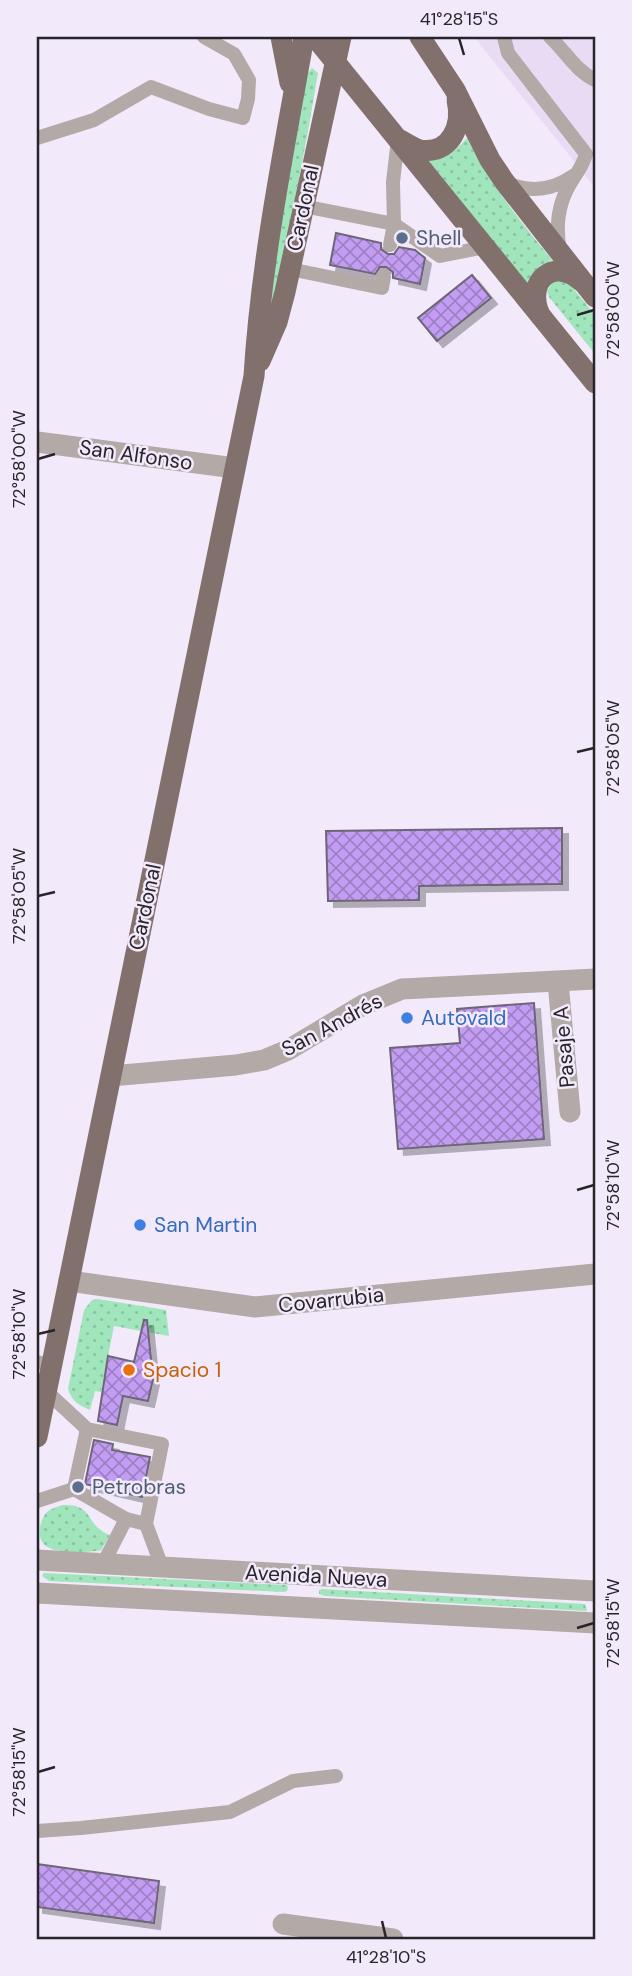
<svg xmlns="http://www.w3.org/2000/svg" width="632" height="1976" viewBox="0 0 632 1976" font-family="'DM Sans',sans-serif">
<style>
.built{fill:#e8dcf5}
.grass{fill:url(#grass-dots)}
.building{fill:url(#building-cross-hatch);stroke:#6d6676;stroke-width:2;filter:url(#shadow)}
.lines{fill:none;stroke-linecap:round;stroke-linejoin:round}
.service{stroke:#b3a9a7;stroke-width:14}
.minor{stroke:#b3a9a7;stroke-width:21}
.tertiary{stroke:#b3a9a7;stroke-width:21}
.primary{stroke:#81706c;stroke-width:21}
.ticks{fill:none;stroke:#27242a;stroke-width:2.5}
.service-dot{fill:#5c6f8a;stroke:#f2e9fb;stroke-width:2.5}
.shop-dot{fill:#3f7fe0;stroke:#f2e9fb;stroke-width:2.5}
.food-dot{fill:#e8710a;stroke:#f2e9fb;stroke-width:2.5}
.labels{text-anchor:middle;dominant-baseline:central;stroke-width:5;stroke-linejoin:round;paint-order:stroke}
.street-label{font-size:21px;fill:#27242a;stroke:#f2e9fb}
.service-label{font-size:21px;fill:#4e5e75;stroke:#f2e9fb;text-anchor:start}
.shop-label{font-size:21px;fill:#366cbe;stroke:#f2e9fb;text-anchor:start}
.food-label{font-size:21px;fill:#c56008;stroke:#f2e9fb;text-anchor:start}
.neatline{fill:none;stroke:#27242a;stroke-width:2.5}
.ticks-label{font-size:18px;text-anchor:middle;fill:#27242a}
</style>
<defs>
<pattern id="grass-dots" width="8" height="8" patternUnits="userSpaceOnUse" patternTransform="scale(1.75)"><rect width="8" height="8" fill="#a0e5bb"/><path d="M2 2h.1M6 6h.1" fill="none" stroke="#8ac4a1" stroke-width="1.8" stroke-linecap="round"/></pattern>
<pattern id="building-cross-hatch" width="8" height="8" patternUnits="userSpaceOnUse" patternTransform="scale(1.75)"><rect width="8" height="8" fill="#c39df3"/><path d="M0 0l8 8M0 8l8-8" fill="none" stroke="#9e80c5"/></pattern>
<filter id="shadow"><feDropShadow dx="6" dy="6" stdDeviation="0" flood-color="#0004"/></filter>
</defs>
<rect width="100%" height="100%" fill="#f2e9fb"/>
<polygon class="built" points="474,37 595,37 595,188 570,156"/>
<g class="grass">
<path d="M 312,68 L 318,73 C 305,153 289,231 271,310 L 270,278 L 307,74 Z"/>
<path d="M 467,138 C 489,183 520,221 552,260 L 540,266 L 529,284 L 524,281 L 427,159 C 448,159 453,153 467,138 Z"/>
<polygon points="553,281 568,282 595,315 595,354 549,297 547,291"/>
<path d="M 98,1299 L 166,1310 L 169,1336 L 114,1326 L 101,1392 L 95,1391 L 90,1410 C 79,1405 72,1402 68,1389 L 84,1310 L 92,1300 Z"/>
<path d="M 63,1505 C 96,1504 84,1526 110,1535 L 101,1550 C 88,1553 57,1554 46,1546 C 37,1540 39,1524 44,1516 C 48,1509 56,1507 63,1505 Z"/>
<polygon points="44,1573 286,1585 288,1587 287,1591 284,1592 49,1581 42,1576"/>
<polygon points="322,1589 585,1604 587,1611 325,1596 319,1594 319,1590"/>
</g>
<g class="building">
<polygon points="336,233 381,243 381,249 388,254 394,254 399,247 415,250 425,258 420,284 393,278 393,272 386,267 380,267 375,274 330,265"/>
<polygon points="472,275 491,298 437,341 418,318"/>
<polygon points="562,828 562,884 419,886 419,900 328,901 326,831"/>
<polygon points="534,1003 544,1139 398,1149 390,1048 460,1043 457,1009"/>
<polygon points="144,1320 147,1320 153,1379 148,1401 123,1396 117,1425 98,1421 108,1356 134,1362"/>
<polygon points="94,1440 113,1444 112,1450 150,1457 142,1497 85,1484"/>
<polygon points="37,1864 159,1881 154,1923 37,1907"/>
</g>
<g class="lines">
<g class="service">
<path d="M 504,37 L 508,53 L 586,154 C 583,165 579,170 573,179 C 559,200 555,225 560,250"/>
<path d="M 550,37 C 566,52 575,70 595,80"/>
<polyline points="37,138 94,120 151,87 209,109 243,118 248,99 249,80 234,54 204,37"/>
<path d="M 507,183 C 530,193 553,190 573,176"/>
<polyline points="303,206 394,224 440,256 485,247"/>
<polyline points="390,245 394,224 393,182 398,139"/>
<polyline points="290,269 382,288 384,276"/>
<polyline points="37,1362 51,1365"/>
<polyline points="46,1391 87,1429 162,1444 146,1524 162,1567"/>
<polyline points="74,1489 87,1429"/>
<polyline points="37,1501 74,1489 126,1519 146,1524"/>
<polyline points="103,1564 126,1519"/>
<polyline points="37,1831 81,1828 230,1812 293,1781 336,1776"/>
</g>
<g class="minor">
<polyline points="37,442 235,468"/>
<polyline points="558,982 570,1112"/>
<polyline points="111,1076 236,1065 264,1060 288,1050 363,1005 402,989 595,979"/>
<polyline points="69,1281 255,1307 595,1274"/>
<polyline points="283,1924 393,1939"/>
</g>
<g class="tertiary">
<polyline points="37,1560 595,1591"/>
<polyline points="37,1593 595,1623"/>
</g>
<g class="primary">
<polyline points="281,37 290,83"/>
<polyline points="315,37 595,383"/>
<polyline points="420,37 455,90 490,160 504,181 595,297"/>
<path d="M 400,140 C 406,143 413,148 420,150 C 451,155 463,125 457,100"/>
<path d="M 540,315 C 524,280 555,257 581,281"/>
<polyline points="260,361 277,322 285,292 341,37"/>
<path d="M 37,1437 L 254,376 C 261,262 284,149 304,37"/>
</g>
</g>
<path class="ticks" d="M 459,38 L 464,55M 577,315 L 594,310M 38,459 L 55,454M 577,752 L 594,748M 38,896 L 55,892M 577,1190 L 594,1185M 38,1334 L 55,1330M 577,1628 L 594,1623M 38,1772 L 55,1767M 382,1921 L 386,1938"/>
<g class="service-dot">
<circle cx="402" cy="238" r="7"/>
<circle cx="78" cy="1487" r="7"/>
</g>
<g class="shop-dot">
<circle cx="407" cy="1018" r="7"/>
<circle cx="140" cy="1225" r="7"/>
</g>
<circle class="food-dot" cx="129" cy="1370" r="7"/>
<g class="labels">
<g class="street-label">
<text transform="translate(303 208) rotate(-78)">Cardonal</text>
<text transform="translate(136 455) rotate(8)">San Alfonso</text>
<text transform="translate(145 907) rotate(-78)">Cardonal</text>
<text transform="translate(332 1025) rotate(-28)">San Andrés</text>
<text transform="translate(564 1047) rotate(-95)">Pasaje A</text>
<text transform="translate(331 1300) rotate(-6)">Covarrubia</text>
<text transform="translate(316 1576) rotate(3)">Avenida Nueva</text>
</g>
<g class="service-label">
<text x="416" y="238">Shell</text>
<text x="92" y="1487">Petrobras</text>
</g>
<g class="shop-label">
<text x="421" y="1018">Autovald</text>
<text x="154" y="1225">San Martin</text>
</g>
<g class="food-label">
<text x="143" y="1370">Spacio 1</text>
</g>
</g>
<rect width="632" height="1976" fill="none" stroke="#f2e9fb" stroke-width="77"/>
<rect x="38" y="38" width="556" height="1900" class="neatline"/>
<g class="ticks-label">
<text x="459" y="25">41°28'15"S</text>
<text transform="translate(613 310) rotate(-90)" y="6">72°58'00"W</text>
<text transform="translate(19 459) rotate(-90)" y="6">72°58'00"W</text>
<text transform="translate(613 748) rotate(-90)" y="6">72°58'05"W</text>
<text transform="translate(19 896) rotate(-90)" y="6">72°58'05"W</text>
<text transform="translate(613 1185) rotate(-90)" y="6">72°58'10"W</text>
<text transform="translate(19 1334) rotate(-90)" y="6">72°58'10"W</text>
<text transform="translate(613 1623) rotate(-90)" y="6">72°58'15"W</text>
<text transform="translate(19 1772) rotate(-90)" y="6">72°58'15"W</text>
<text x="386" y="1963">41°28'10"S</text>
</g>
</svg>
